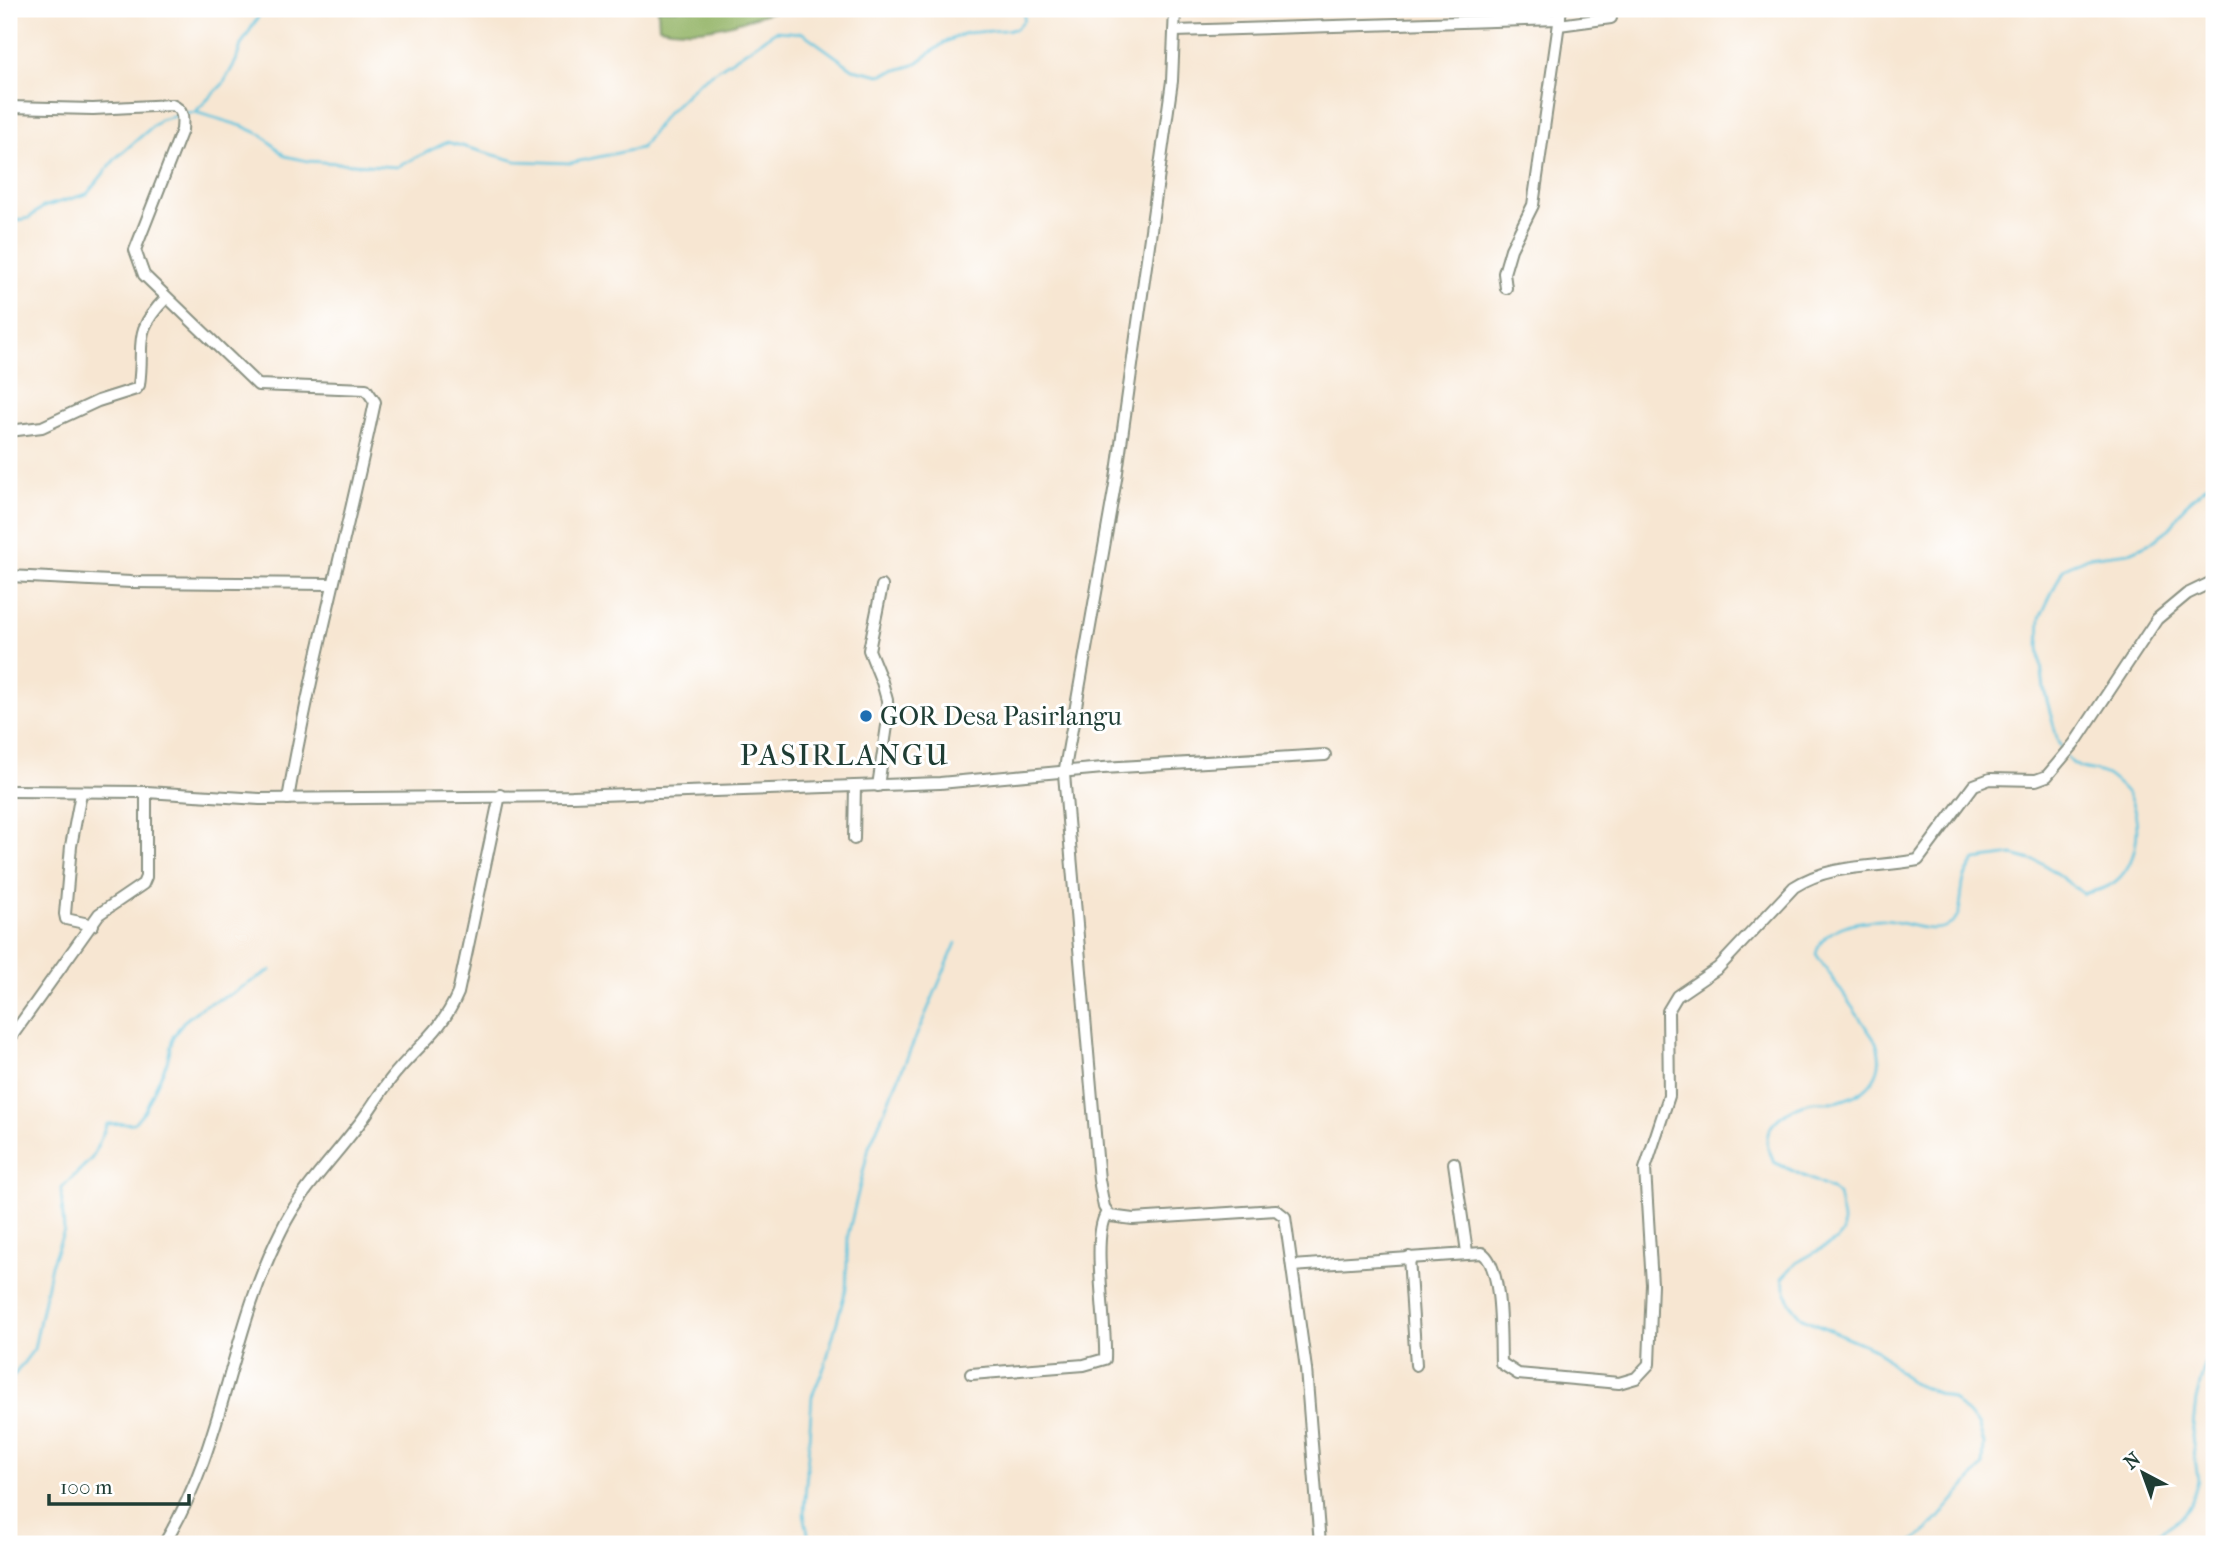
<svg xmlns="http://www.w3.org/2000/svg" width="2223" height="1553" viewBox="0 0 2223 1553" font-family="'IM FELL French Canon',serif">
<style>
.forest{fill:#96b66a;stroke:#5a7a4f;stroke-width:2}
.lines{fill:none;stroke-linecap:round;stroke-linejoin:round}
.stream{stroke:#60c4de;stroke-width:2.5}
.minor-casing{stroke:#8b9283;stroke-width:14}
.minor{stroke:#fff;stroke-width:10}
.poi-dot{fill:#1f6fb2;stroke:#fff;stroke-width:2.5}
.labels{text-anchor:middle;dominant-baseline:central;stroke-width:6;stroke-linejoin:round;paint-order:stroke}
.poi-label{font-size:26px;fill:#1f3d34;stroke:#fff;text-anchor:start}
.quarter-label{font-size:30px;letter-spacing:2px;fill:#1f3d34;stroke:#fff}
</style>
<rect width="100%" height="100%" fill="#fff"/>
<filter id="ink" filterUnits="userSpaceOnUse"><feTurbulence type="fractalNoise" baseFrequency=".0143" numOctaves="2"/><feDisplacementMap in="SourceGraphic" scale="14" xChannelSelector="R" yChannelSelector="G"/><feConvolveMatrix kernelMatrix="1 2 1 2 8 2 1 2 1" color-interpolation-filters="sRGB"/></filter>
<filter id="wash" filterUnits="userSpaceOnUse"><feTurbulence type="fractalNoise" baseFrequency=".00686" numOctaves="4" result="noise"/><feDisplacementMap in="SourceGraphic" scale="28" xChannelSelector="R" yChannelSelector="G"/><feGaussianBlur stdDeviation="1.57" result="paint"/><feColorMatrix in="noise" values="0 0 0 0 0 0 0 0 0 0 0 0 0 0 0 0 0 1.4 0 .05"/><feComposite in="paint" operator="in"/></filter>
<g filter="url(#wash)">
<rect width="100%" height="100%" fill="#f7e6d2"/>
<path class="forest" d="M 658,9 L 780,9 C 739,22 703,37 659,27 Z"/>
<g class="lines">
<g class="stream">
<polyline points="195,112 223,84 236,61 241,45 263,9"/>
<polyline points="185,113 195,112 242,126 262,135 285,156 308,161 397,167 447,142 516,161 570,163 641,148 666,114 699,82 776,31 803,33 853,69 880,75 914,65 945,42 966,33 1016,29 1024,20 1024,9"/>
<polyline points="9,222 29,218 43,207 87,194 116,158 160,120 179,115"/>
<polyline points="2064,752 2058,742 2044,689 2039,647 2040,618 2063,569 2087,557 2130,552 2148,544 2170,528 2185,505 2214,479"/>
<polyline points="9,1382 34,1349 51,1265 64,1231 61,1189 92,1158 107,1124 134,1123 145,1110 167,1062 173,1037 183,1022 203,1006 229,995 271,970"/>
<polyline points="810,1544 804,1513 812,1396 825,1365 846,1289 848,1235 869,1147 956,943"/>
<path d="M 1909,1544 L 1928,1530 L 1983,1466 L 1984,1444 L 1978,1425 L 1953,1399 L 1911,1383 L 1877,1350 L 1802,1318 L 1790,1303 L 1782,1278 L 1796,1263 L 1837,1240 L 1843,1233 L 1843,1219 L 1838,1195 L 1831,1189 L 1774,1162 C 1772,1156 1767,1148 1767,1142 C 1766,1120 1794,1106 1812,1102 C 1821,1101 1831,1103 1839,1101 C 1870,1093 1887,1072 1876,1042 L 1816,954 C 1822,927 1858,920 1882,920 C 1903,920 1931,937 1951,924 C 1963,917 1960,892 1964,879 C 1966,873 1971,866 1975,860 L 2013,855 L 2042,863 L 2084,894 C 2092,891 2103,890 2110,885 C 2139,869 2145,818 2126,792 C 2122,787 2115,781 2110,777 C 2098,767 2077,773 2067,757"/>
<polyline points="2141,1544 2179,1519 2191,1505 2198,1480 2192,1436 2196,1400 2214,1327"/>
</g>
</g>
</g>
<g filter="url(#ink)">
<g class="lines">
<defs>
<g id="minor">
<polyline points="1175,9 1172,81 1116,479 1064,774 1099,1180 1104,1207 1110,1216 1133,1219 1276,1210 1285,1217 1306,1369 1320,1544"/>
<polyline points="1559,25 1611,18"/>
<polyline points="1175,31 1560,19"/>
<path d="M 9,107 L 93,109 L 172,105 C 184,110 183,118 182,130 L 135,250 L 144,275 L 258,385 L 366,389 L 375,402 C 347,535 311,665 288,799"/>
<polyline points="1506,288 1504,273 1511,249 1533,205 1561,9"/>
<path d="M 9,431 L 42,427 L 98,401 L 136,389 L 139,385 C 145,341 131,334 166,298"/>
<polyline points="9,576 131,582 333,584"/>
<polyline points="878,786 888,719 887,700 882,682 869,650 882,586"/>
<polyline points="9,791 146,792 260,799 572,796 940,783 1103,768 1325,755"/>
<polyline points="81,793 71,846 65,914 66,919 93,925"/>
<polyline points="854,839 855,786"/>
<polyline points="9,1040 99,914 143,884 146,877 146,792"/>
<polyline points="1454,1163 1467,1252"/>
<polyline points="1409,1257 1416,1365"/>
<path d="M 1292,1266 L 1482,1253 C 1503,1266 1500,1338 1501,1363 L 1518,1374 L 1619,1383 L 1636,1378 L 1649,1364 L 1652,1284 L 1645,1169 L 1669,1096 L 1668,1011 L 1677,996 L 1718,968 L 1794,887 C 1831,863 1876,868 1918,860 L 1974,785 L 1990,779 L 2036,780 L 2047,776 L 2074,744 L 2157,619 L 2187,594 L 2214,581"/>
<path d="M 971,1374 L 1084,1365 L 1105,1359 C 1107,1324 1091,1238 1106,1214"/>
<path d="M 164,1544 C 225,1445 229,1334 281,1231 C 300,1191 333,1159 359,1124 C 370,1110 379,1094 390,1080 C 415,1047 440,1035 458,993 L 500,795"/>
</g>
</defs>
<use href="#minor" class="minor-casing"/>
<use href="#minor" class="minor"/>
</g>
</g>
<circle class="poi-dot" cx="866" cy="716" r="7"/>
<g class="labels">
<g class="poi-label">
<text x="880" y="716">GOR Desa Pasirlangu</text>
</g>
<g class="quarter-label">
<text x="845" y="755">PASIRLANGU</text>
</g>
</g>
<rect width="2223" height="1553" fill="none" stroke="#fff" stroke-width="35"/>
<g transform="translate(2143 1473) rotate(319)" stroke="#ffffff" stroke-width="5" paint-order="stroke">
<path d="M0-5L12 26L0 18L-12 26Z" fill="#1f3d34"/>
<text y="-10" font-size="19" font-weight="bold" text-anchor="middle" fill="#1f3d34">N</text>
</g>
<path d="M49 1494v10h140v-10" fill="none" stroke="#1f3d34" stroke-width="3.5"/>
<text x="60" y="1494" font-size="21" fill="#1f3d34" stroke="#ffffff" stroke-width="5" paint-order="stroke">100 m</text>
</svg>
